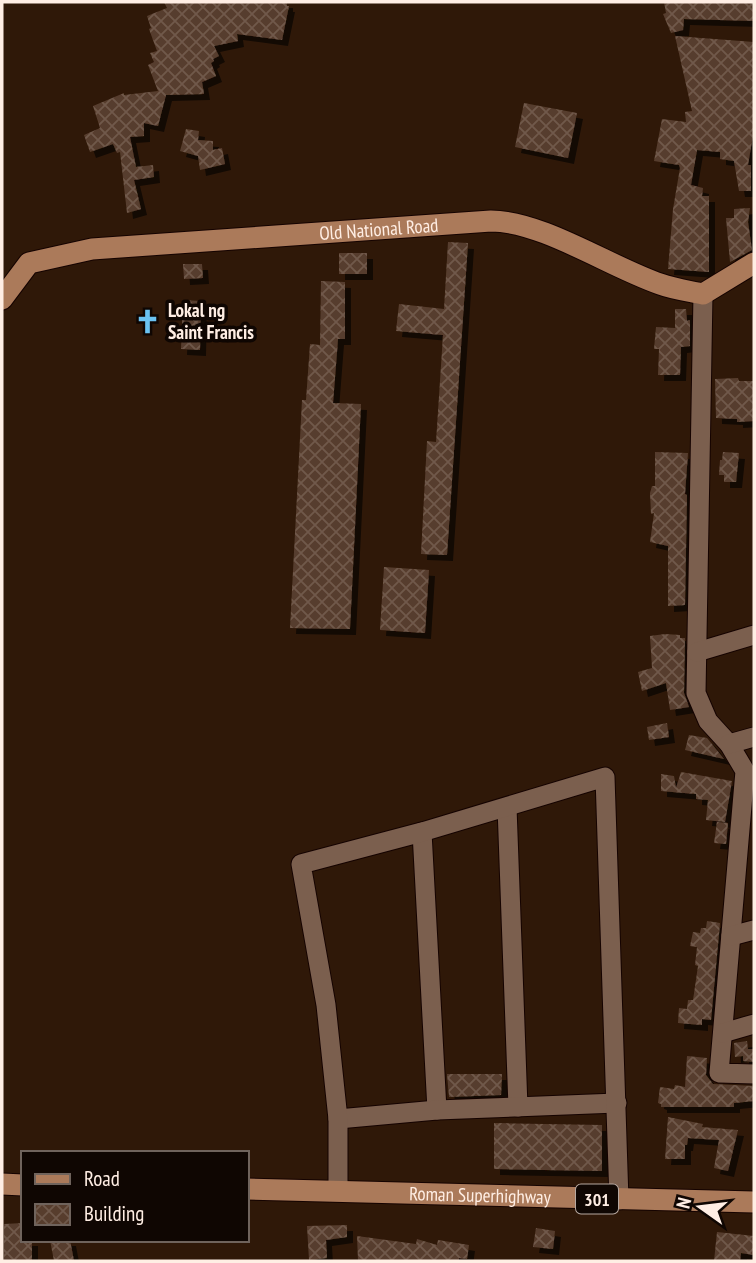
<svg xmlns="http://www.w3.org/2000/svg" width="756" height="1263" viewBox="0 0 756 1263" font-family="'PT Sans Narrow',sans-serif">
<style>
.building{fill:url(#building-cross-hatch);filter:url(#shadow)}
.lines{fill:none;stroke-linecap:round;stroke-linejoin:round}
.minor-casing{stroke:#150300;stroke-width:21}
.major-casing{stroke:#150300;stroke-width:23}
.minor{stroke:#7b5f4e;stroke-width:19}
.major{stroke:#ab7a5a;stroke-width:21}
.labels{text-anchor:middle;dominant-baseline:central;stroke-width:7;stroke-linejoin:round;paint-order:stroke}
.shield{fill:#0f0602;stroke:#b7a8a0;stroke-width:2}
.shield-label{font-size:18px;font-weight:bold;fill:#ffeee4}
.street-label{font-size:19px;fill:#ffeee4;stroke:#0f0602}
.poi-label{font-size:19px;font-weight:bold;fill:#ffeee4;stroke:#0f0602;text-anchor:start}
</style>
<defs>
<pattern id="building-cross-hatch" width="8" height="8" patternUnits="userSpaceOnUse" patternTransform="scale(1.75)"><rect width="8" height="8" fill="#573d2d"/><path d="M0 0l8 8M0 8l8-8" fill="none" stroke="#70594b"/></pattern>
<filter id="shadow"><feDropShadow dx="6" dy="6" stdDeviation="0" flood-color="#0009"/></filter>
</defs>
<rect width="100%" height="100%" fill="#2f1808"/>
<g class="building">
<polygon points="164,2 287,2 287,6 289,6 282,40 237,34 238,41 214,46 219,56 213,59 214,61 211,63 216,76 202,82 204,94 166,95 158,126 144,123 144,136 130,137 136,167 153,165 154,177 134,180 141,209 127,213 120,152 117,153 113,144 90,152 84,135 100,128 93,106 124,93 124,95 158,91 148,65 154,62 150,53 157,51 149,29 151,28 147,16 167,8"/>
<polygon points="664,2 754,2 754,21 684,19 683,30 671,33 663,14 666,13"/>
<polygon points="675,36 754,42 754,129 748,165 751,165 751,191 739,191 734,161 720,159 720,152 697,150 691,185 703,188 702,196 709,196 709,272 668,269 673,209 680,168 679,165 654,161 662,119 686,122 685,112 692,111"/>
<polygon points="524,103 577,113 568,158 515,147"/>
<polygon points="186,129 199,131 198,140 213,141 213,150 222,148 225,164 200,170 198,156 180,151"/>
<polygon points="750,208 748,222 752,250 730,262 726,218 734,218 734,209"/>
<polygon points="448,242 468,243 447,555 421,554 427,441 436,442 443,335 396,331 399,304 444,309"/>
<rect x="339" y="253" width="28" height="21"/>
<polygon points="183,264 202,264 203,278 184,279"/>
<polygon points="321,281 345,282 345,339 338,339 333,403 361,404 350,629 290,628 302,400 306,400 310,344 320,345"/>
<polygon points="183,300 201,301 200,350 181,349"/>
<polygon points="675,309 686,309 687,321 690,320 690,346 681,347 680,375 658,375 659,349 654,349 656,327 675,328"/>
<polygon points="738,378 739,381 754,381 754,421 737,422 737,419 716,418 715,379"/>
<polygon points="655,452 688,453 685,494 687,495 685,605 668,606 668,546 650,542 654,513 651,514 650,493 652,486 655,486"/>
<polygon points="723,452 739,453 736,482 724,482 724,475 719,475 720,460 722,460"/>
<polygon points="384,567 429,570 425,633 380,630"/>
<polygon points="665,634 680,635 680,638 685,638 684,693 689,707 670,710 666,683 642,691 638,672 652,668 650,636"/>
<polygon points="667,723 669,737 649,740 647,727"/>
<polygon points="689,735 707,738 724,759 685,750"/>
<polygon points="681,772 732,781 725,822 706,820 708,800 696,799 696,794 661,791 661,774 674,776 676,788"/>
<polygon points="717,822 728,823 726,844 714,843"/>
<polygon points="707,921 720,923 711,1020 702,1019 702,1025 678,1023 679,1008 687,1009 688,1000 693,1000 698,966 695,965 697,947 690,946 693,932 700,933 701,928 706,928"/>
<polygon points="747,1041 748,1049 754,1049 754,1062 743,1061 743,1056 735,1057 734,1043"/>
<polygon points="687,1056 707,1058 706,1075 713,1084 754,1086 754,1101 734,1103 734,1107 661,1107 661,1104 658,1103 660,1087 674,1089 675,1085 685,1087"/>
<polygon points="447,1074 502,1074 501,1095 449,1097"/>
<polygon points="668,1117 703,1124 702,1127 738,1130 728,1171 714,1168 719,1140 688,1138 687,1145 685,1145 685,1159 665,1159"/>
<polygon points="494,1123 602,1125 602,1171 494,1169"/>
<polygon points="23,1223 23,1240 32,1240 32,1261 4,1261 4,1224"/>
<polygon points="347,1225 347,1237 326,1240 327,1258 309,1260 307,1226"/>
<polygon points="536,1228 555,1231 553,1249 533,1247"/>
<polygon points="717,1232 754,1236 754,1255 741,1253 740,1261 714,1261"/>
<polygon points="357,1236 416,1244 417,1239 437,1245 438,1240 469,1245 467,1259 459,1258 459,1261 358,1261"/>
<polygon points="50,1240 70,1240 74,1261 54,1261"/>
</g>
<g class="lines">
<defs>
<g id="minor">
<polyline points="703,294 696,693 708,721 729,744 745,771 719,1073 754,1074"/>
<polyline points="697,652 754,635"/>
<polyline points="729,744 754,737"/>
<polyline points="507,807 518,1107"/>
<polyline points="422,832 437,1110"/>
<polyline points="731,936 754,930"/>
<polyline points="723,1033 754,1024"/>
<polyline points="338,1119 437,1110 617,1103"/>
<polyline points="338,1191 338,1119 326,1005 301,864 422,832 605,777 619,1200"/>
</g>
<g id="major">
<path id="s1" d="M 2,299 L 29,263 L 92,249 L 491,221 C 542,221 610,267 660,284 C 674,289 689,291 703,294 L 754,263"/>
<polyline points="2,1184 23,1185"/>
<path id="s2" d="M 247,1189 L 754,1202"/>
</g>
</defs>
<use href="#minor" class="minor-casing"/>
<use href="#major" class="major-casing"/>
<use href="#minor" class="minor"/>
<use href="#major" class="major"/>
</g>
<defs>
<symbol id="church-bare" viewBox="-9 -9 18 18"><path d="M-1.2-6h2.4v3.5h3.3v2.4h-3.3V6h-2.4V-.1h-3.3v-2.4h3.3Z" fill="#6bc3f2" stroke="#0f0602" stroke-width="2.5" paint-order="stroke"/></symbol>
</defs>
<g fill-rule="evenodd">
<use href="#church-bare" x="130" y="304" width="35" height="35"/>
</g>
<g class="labels">
<rect class="shield" x="576" y="1184.5" width="42" height="29" rx="5"/>
<g class="shield-label">
<text x="597" y="1199">301</text>
</g>
<g class="street-label">
<text stroke="none"><textPath href="#s1" startOffset="397">Old National Road</textPath></text>
<text stroke="none"><textPath href="#s2" startOffset="233">Roman Superhighway</textPath></text>
</g>
<g class="poi-label">
<text x="168" y="310">Lokal ng<tspan x="168" dy="22">Saint Francis</tspan></text>
</g>
</g>
<rect width="756" height="1263" fill="none" stroke="#ffeee4" stroke-width="7"/>
<rect x="21" y="1151" width="228" height="91" fill="#0f0602" stroke="#6f635c" stroke-width="2"/>
<rect x="35" y="1174" width="35" height="10" fill="#ab7a5a" stroke="#6f635c" stroke-width="2"/>
<text x="84" y="1186" font-size="21" fill="#ffeee4">Road</text>
<rect x="35" y="1204" width="35" height="21" fill="url(#building-cross-hatch)" stroke="#6f635c" stroke-width="2"/>
<text x="84" y="1221" font-size="21" fill="#ffeee4">Building</text>
<g transform="translate(700 1207) rotate(284)" stroke="#0f0602" stroke-width="5" paint-order="stroke">
<path d="M0-5L12 26L0 18L-12 26Z" fill="#ffeee4"/>
<text y="-10" font-size="19" font-weight="bold" text-anchor="middle" fill="#ffeee4">N</text>
</g>
</svg>
